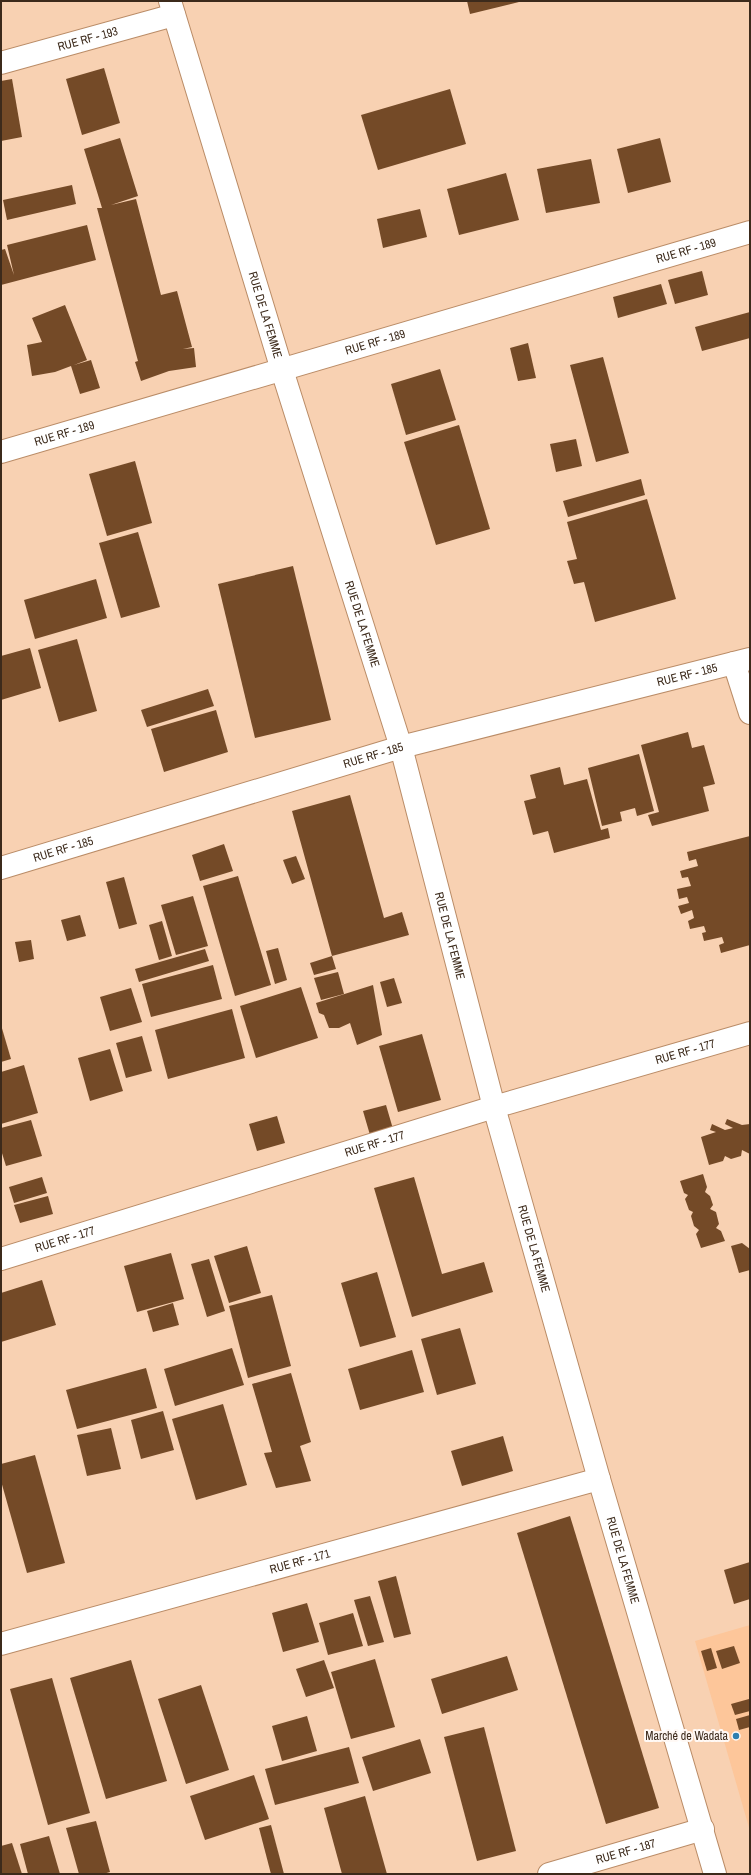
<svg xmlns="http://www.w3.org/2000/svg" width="751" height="1875" viewBox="0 0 751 1875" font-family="'Archivo Narrow',sans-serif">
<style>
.built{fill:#fdc69a}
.building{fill:#744a27}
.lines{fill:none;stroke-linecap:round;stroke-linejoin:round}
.minor-casing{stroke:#ba8c67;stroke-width:24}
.minor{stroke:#fff;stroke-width:22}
.poi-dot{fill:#2f7fb0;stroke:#fff9f5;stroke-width:1.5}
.labels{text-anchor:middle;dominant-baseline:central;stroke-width:4;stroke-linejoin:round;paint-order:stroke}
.street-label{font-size:12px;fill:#3c2a1b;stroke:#fff9f5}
.poi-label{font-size:12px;fill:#3c2a1b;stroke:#fff9f5;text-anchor:end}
</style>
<rect width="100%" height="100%" fill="#f8d1b2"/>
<polygon class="built" points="750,1625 750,1831 695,1641"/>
<g class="building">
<polygon points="467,1 519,1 519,2 470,14"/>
<polygon points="104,68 120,123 82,135 66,79"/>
<polygon points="12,79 22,137 1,141 1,81"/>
<polygon points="450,89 466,144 378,170 361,115"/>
<polygon points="120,138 138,196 111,205 136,199 161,295 177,291 192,347 183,349 194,348 196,367 169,371 141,381 135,362 138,361 97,208 102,208 84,149"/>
<polygon points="660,138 671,182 628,193 617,149"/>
<polygon points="591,159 600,203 546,213 537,169"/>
<polygon points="506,173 519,220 459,235 447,189"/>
<polygon points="72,185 76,204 7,220 3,200"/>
<polygon points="420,209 427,237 383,248 377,219"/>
<polygon points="87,225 96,260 1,285 1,250 5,249 14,275 7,245"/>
<polygon points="702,271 708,295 675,304 668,280"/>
<polygon points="661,284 667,304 618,318 613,297"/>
<polygon points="65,305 87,360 74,365 91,360 100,388 80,394 71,366 55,372 32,376 27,345 42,342 32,318"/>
<polygon points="750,312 750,338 702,351 695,327"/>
<polygon points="528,343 536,378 518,381 510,348"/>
<polygon points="603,357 629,453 596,462 570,365"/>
<polygon points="440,369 456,420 406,435 391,384"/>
<polygon points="459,425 490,529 436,545 404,442"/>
<polygon points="576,439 582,466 556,472 550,444"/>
<polygon points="135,461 152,523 107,536 89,474"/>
<polygon points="641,479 645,495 568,517 563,501"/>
<polygon points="647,499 676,599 595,622 584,582 574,584 567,561 577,559 567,522"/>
<polygon points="138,532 160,607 121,618 99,543"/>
<polygon points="293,566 331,720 255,738 218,584"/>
<polygon points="96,579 107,618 35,639 24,600"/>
<polygon points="77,639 97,711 59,722 38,650"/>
<polygon points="30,648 41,688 1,700 1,656"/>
<polygon points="208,689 214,706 147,727 141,710"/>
<polygon points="216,710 228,752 164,772 151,729"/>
<polygon points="688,732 692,748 704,745 715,784 703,787 709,811 652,826 648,815 659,812 641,745"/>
<polygon points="639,754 654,811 637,816 635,808 620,812 622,821 602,826 588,768"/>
<polygon points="560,767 564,785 587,779 601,830 608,828 610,838 554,853 548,831 533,835 524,801 536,798 530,775"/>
<polygon points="350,795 384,918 402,912 409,935 332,956 336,969 314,975 310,963 332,956 292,811"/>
<polygon points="750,836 750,945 721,953 719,945 724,943 722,937 704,941 702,933 706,932 704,926 690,929 688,921 694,918 692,910 681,914 678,906 689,903 687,897 679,899 677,889 691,886 688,877 682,878 680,871 698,866 696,859 689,861 687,852"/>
<polygon points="224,844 233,871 200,881 192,855"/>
<polygon points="296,856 305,879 292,884 283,860"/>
<polygon points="238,876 271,985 235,996 203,886"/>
<polygon points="124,877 137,924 119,929 106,882"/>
<polygon points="193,896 208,946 176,955 161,905"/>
<polygon points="80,915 86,936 67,941 61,920"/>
<polygon points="162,921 172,956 159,960 149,925"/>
<polygon points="31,940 34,959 19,962 15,942"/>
<polygon points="278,948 287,980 275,984 266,951"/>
<polygon points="205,949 209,961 139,982 135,969"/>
<polygon points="213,965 222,999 151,1017 142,984"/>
<polygon points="338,972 344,994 321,1000 314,978"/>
<polygon points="394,978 402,1003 387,1007 380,982"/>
<polygon points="373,985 382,1035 357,1045 350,1023 339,1028 329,1028 324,1015 319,1013 316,1003"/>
<polygon points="301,987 318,1038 256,1058 240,1006"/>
<polygon points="131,988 142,1022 110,1031 100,997"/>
<polygon points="232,1009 245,1058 168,1079 155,1030"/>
<polygon points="1,1025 11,1059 1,1062"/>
<polygon points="422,1034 441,1100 398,1112 379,1046"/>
<polygon points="142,1036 152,1071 126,1078 116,1043"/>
<polygon points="110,1049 123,1091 90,1101 78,1058"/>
<polygon points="24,1065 38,1113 1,1124 1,1072"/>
<polygon points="386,1105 393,1129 370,1135 363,1111"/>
<polygon points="277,1116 285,1143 257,1151 249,1124"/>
<polygon points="727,1119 742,1125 750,1124 750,1154 742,1150 741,1156 731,1159 725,1156 723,1161 709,1165 701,1137 716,1132 710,1130 712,1124 725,1130 733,1128 725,1124"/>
<polygon points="31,1120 42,1156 6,1166 1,1150 1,1128"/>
<polygon points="703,1174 707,1187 705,1192 710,1196 713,1205 710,1209 716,1212 719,1224 716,1228 721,1231 725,1241 701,1248 696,1234 699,1230 694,1226 691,1216 693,1212 689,1210 685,1199 688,1195 684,1193 680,1181"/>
<polygon points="42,1177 47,1193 14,1203 9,1187"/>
<polygon points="414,1177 442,1274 484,1262 493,1292 412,1317 374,1188"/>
<polygon points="48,1196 53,1214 20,1223 14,1205"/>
<polygon points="742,1243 750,1249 750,1270 739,1273 731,1246"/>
<polygon points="247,1246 261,1293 229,1303 214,1256"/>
<polygon points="171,1253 184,1299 137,1312 124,1266"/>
<polygon points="209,1259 225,1311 207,1317 191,1264"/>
<polygon points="377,1272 396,1337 360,1347 341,1283"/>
<polygon points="42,1280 56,1325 1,1342 1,1293"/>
<polygon points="272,1295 291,1366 248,1378 229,1306"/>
<polygon points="173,1303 179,1325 153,1332 147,1311"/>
<polygon points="460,1328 476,1384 437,1395 421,1339"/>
<polygon points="232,1348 244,1385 175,1406 164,1369"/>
<polygon points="412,1350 424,1392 360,1410 348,1369"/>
<polygon points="146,1368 157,1408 77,1429 66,1390"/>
<polygon points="291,1373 311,1442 300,1446 311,1481 276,1488 264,1453 272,1452 252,1384"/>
<polygon points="223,1404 247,1485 196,1500 172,1419"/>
<polygon points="163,1411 174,1450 141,1459 131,1420"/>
<polygon points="111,1428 121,1469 87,1476 77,1435"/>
<polygon points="503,1436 513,1471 462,1486 451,1451"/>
<polygon points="35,1455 65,1563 27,1573 1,1481 1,1464"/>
<polygon points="570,1516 659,1808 606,1824 517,1533"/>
<polygon points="750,1562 750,1599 734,1604 724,1570"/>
<polygon points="396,1576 411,1634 394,1638 378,1581"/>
<polygon points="370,1596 384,1642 368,1646 354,1600"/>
<polygon points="307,1603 319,1642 283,1652 272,1613"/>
<polygon points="353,1613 363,1646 328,1655 319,1623"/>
<polygon points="734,1646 740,1663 722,1669 716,1651"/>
<polygon points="711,1648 717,1668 707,1671 701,1651"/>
<polygon points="507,1656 518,1690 442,1714 431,1679"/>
<polygon points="375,1659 395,1727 351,1739 331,1672"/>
<polygon points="131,1660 167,1781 106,1799 70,1678"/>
<polygon points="324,1660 334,1688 306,1697 296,1669"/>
<polygon points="52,1678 90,1813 48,1825 10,1689"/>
<polygon points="201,1685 229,1770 186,1784 158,1699"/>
<polygon points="749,1699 750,1711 735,1715 731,1704"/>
<polygon points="750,1715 750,1727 739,1730 736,1719"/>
<polygon points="307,1716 317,1751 282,1761 272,1726"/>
<polygon points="484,1727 516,1851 477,1861 444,1737"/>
<polygon points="420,1739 431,1773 373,1791 362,1757"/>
<polygon points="349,1747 359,1783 275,1805 265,1769"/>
<polygon points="254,1775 269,1819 205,1840 190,1796"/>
<polygon points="365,1796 387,1874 342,1874 324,1808"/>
<polygon points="96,1821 110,1872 103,1874 79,1874 66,1828"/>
<polygon points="271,1825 284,1874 271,1874 259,1828"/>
<polygon points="49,1836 60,1874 28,1874 20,1844"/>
<polygon points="12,1843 22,1874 1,1874 1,1846"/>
</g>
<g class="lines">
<defs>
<g id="minor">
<path id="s1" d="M 170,1 L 282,370 L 401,747 L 494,1107 L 599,1479 L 715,1874"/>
<path id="s2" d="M 1,63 L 174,15"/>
<path id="s3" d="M 1,452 L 750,232"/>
<polyline points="734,663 750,713"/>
<path id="s4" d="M 1,868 L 401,747 L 750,659"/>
<path id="s5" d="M 1,1259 L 494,1107 L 750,1033"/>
<path id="s6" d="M 1,1644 L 599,1479"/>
<path id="s7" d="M 549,1874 L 703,1829"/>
</g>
</defs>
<use href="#minor" class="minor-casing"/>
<use href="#minor" class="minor"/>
</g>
<circle class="poi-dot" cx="736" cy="1736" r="4"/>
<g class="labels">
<g class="street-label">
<text stroke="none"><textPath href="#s2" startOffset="90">RUE RF - 193</textPath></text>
<text stroke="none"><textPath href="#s3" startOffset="714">RUE RF - 189</textPath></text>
<text stroke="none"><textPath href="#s1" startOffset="328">RUE DE LA FEMME</textPath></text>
<text stroke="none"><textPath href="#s3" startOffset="390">RUE RF - 189</textPath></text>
<text stroke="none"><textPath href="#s3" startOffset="66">RUE RF - 189</textPath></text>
<text stroke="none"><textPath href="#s1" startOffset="652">RUE DE LA FEMME</textPath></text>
<text stroke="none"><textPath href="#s4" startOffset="713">RUE RF - 185</textPath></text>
<text stroke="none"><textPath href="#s4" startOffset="389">RUE RF - 185</textPath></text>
<text stroke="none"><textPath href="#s4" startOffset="65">RUE RF - 185</textPath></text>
<text stroke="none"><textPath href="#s1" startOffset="976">RUE DE LA FEMME</textPath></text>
<text stroke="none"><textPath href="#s5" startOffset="715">RUE RF - 177</textPath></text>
<text stroke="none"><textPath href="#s5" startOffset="391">RUE RF - 177</textPath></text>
<text stroke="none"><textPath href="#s5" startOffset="67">RUE RF - 177</textPath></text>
<text stroke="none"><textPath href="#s1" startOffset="1300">RUE DE LA FEMME</textPath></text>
<text stroke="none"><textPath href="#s1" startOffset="1624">RUE DE LA FEMME</textPath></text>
<text stroke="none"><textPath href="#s6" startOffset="310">RUE RF - 171</textPath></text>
<text stroke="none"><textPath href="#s7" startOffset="80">RUE RF - 187</textPath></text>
</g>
<g class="poi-label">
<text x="728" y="1736">Marché de Wadata</text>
</g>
</g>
<rect width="751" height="1875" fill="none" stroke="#3c2a1b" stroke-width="4"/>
</svg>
